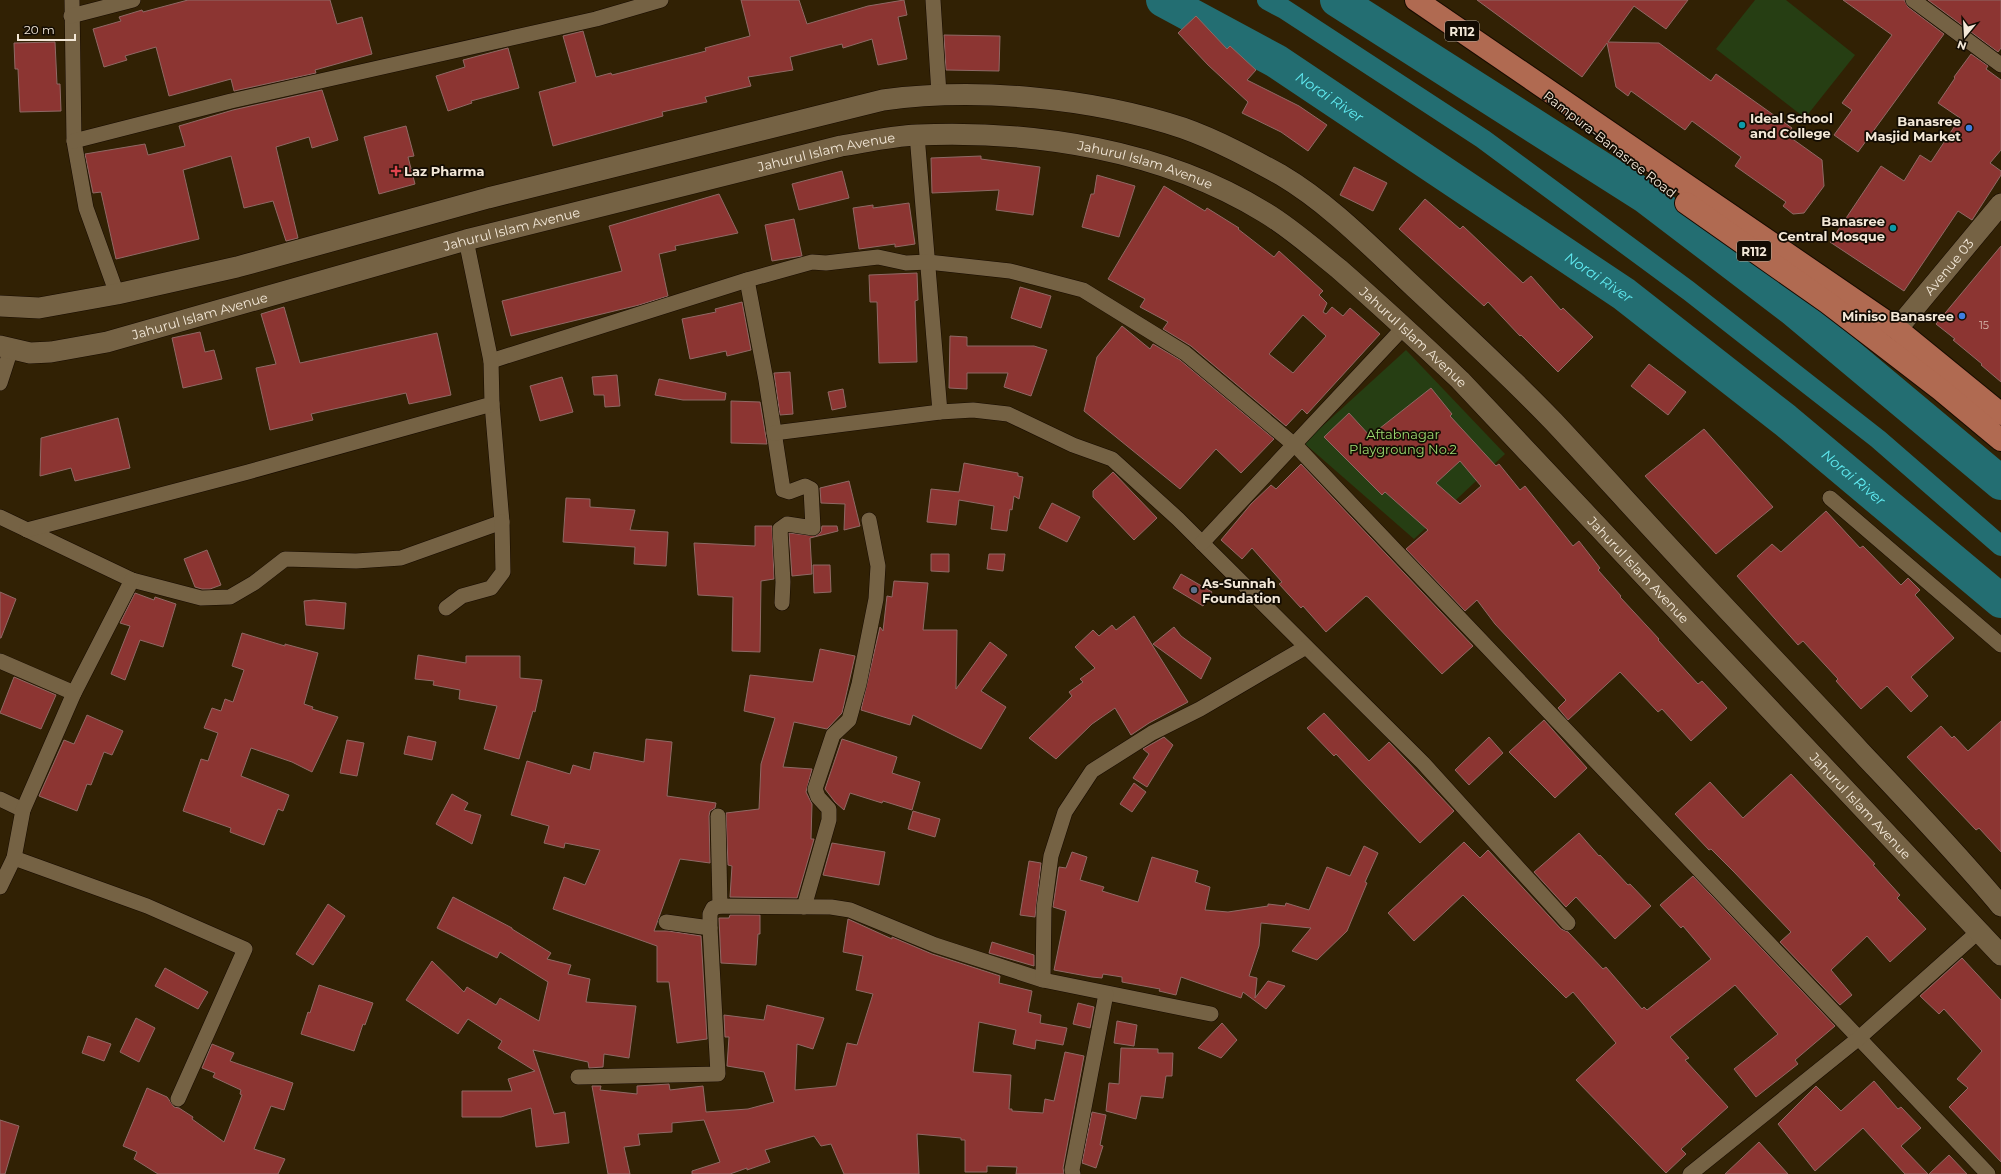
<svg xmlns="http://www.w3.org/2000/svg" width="2001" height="1174" viewBox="0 0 2001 1174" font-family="Montserrat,sans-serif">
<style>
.green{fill:#263e13}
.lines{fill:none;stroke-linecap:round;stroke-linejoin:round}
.canal{stroke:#236e72;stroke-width:20}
.river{stroke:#236e72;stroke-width:34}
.building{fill:#8c3532;stroke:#8f6965;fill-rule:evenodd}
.street-casing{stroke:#170b00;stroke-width:16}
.secondary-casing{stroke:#170b00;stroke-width:22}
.primary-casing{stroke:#170b00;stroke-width:24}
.street{stroke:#756244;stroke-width:15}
.secondary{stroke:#756244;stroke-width:21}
.primary{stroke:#b06a51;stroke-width:22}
.culture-dot{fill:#0f9aa8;stroke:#130c03;stroke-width:1.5}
.shop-dot{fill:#3f7fe0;stroke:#130c03;stroke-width:1.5}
.health-dot{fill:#e0444e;stroke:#130c03;stroke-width:1.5}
.service-dot{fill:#5c6f8a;stroke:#130c03;stroke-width:1.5}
.labels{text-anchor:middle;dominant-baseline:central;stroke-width:3.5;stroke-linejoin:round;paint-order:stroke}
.number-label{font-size:11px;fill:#d9bbae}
.shield{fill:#130c03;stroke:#b0a698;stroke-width:1}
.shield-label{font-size:12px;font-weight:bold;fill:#f3e8d8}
.poi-label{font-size:13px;font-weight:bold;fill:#f3e8d8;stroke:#130c03;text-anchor:start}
.street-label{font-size:13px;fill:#f3e8d8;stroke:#130c03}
.park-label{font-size:13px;fill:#9dd970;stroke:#130c03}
.water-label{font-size:14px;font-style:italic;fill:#60ebf2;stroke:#130c03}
</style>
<rect width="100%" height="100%" fill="#312104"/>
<g class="green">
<polygon points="1755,0 1786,0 1855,55 1805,118 1716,49"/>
<polygon points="1406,350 1505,454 1414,539 1304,443"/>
</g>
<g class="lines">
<polyline class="canal" points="1267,0 1284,9 1483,139 1689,291 1878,439 2001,546"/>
<g class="river">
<path id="s1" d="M 1163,0 L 1276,61 L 1624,294 L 1785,420 L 2001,601"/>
<polyline points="1337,0 1646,197 1793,309 2001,483"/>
</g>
</g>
<g class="building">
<polygon points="188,0 330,0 337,24 362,17 372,54 315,70 316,73 234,91 231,79 169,96 156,47 125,56 127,60 104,67 93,29 121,21 119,17 142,10 143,12"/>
<polygon points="741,0 799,0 807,24 868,6 904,0 907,15 898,17 907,59 878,65 872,39 843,48 842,44 790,57 793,70 748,77 751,86 705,97 707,102 662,112 663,116 553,146 539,92 576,82 563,36 583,31 596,77 611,73 612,75 706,51 705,48 750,36"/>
<polygon points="1477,0 1688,0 1666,29 1634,6 1608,42 1659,43 1711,81 1716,74 1792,128 1787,135 1822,160 1824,186 1804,213 1793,214 1783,206 1786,202 1735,166 1741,157 1692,121 1685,130 1631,91 1628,96 1616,87 1607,43 1582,77"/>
<polygon points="1843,0 1904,0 1908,7 1944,34 1858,152 1834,135 1852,110 1842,103 1892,35"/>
<polygon points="1928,0 2001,0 2001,48 1998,52"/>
<polygon points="1196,16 1227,49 1230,46 1256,70 1247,80 1299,106 1327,125 1308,151 1281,132 1242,113 1248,102 1208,65 1178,33"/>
<polygon points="944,35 1000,36 999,71 946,70"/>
<polygon points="55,42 57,84 60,84 61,111 20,112 18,69 15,69 14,43"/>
<polygon points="508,48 519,88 471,101 472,103 448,111 436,76 465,67 463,60"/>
<polygon points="1971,54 1988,66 1986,69 2001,80 2001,150 1990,163 2001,171 2001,175 1972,220 1958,211 1904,291 1830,242 1881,166 1904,181 1920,155 1931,162 1960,118 1938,103 1955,78 1954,77"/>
<polygon points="322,90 338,140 312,148 309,137 276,147 298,238 286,241 273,201 244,208 231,156 183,170 199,239 116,259 101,192 93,193 85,154 145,144 148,155 185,146 179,126 233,110"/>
<polygon points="406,126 414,156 408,157 415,184 379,194 364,137"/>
<polygon points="981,156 981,159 1040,167 1033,215 996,210 999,190 932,193 931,158"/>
<polygon points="1354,167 1387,183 1373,211 1340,195"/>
<polygon points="842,171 849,198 799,210 792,184"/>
<polygon points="1097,175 1135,186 1119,237 1082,227 1091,194 1094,194"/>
<path d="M 1164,186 L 1205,211 L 1207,208 L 1239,228 L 1238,229 L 1274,257 L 1279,251 L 1323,291 L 1319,295 L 1327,303 L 1323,312 L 1326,314 L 1332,307 L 1343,316 L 1350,308 L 1380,334 L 1307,414 L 1302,409 L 1286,426 L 1191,346 L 1163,329 L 1168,322 L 1140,307 L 1145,299 L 1108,279 ZM 1303,315 L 1326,336 L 1293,373 L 1269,354 Z"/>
<polygon points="719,194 738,233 675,246 676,250 659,254 668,296 639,305 511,336 502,301 622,271 609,226"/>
<polygon points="1425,199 1460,229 1463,226 1523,283 1531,276 1561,310 1563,308 1593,337 1558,372 1521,335 1520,336 1488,302 1484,306 1399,229"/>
<polygon points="909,203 915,244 895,247 895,244 859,249 853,208 873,205 873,208"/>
<polygon points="794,219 802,256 772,261 765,225"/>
<polygon points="2001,246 2001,382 1981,365 1982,364 1953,340 1955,339 1936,324"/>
<polygon points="917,273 918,300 915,301 917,362 879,363 877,302 870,302 869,275"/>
<polygon points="1020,287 1051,296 1041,328 1011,318"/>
<polygon points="742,302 751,350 727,356 726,351 690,359 682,319 716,312 715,309"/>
<polygon points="284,307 300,363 437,333 451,395 409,404 406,393 311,414 313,420 270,430 256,368 276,364 261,314"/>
<polygon points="1122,326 1150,349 1153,344 1180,360 1274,439 1241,473 1216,449 1180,489 1084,411 1097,357"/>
<polygon points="200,332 205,352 214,350 222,379 183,388 172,338"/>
<polygon points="950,336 967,337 967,346 1034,346 1047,350 1031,396 1004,387 1008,373 967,373 967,389 949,388"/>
<polygon points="1649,364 1686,392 1668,415 1631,386"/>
<polygon points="790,372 793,414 780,415 774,373"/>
<polygon points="617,375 620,406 605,407 604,395 594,395 592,377"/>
<polygon points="562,377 573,412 540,421 530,386"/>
<polygon points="659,379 726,393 725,400 683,400 655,395"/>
<path d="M 1431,388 L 1452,414 L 1450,416 L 1496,466 L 1499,464 L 1520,490 L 1525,486 L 1573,546 L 1579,541 L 1600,568 L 1598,570 L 1621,596 L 1620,597 L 1659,639 L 1658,640 L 1698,684 L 1702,681 L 1727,708 L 1691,741 L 1662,709 L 1658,712 L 1620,672 L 1568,720 L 1558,708 L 1566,700 L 1495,624 L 1477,600 L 1465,611 L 1406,549 L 1428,530 L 1385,492 L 1382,495 L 1324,437 L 1349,413 L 1370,436 ZM 1460,461 L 1481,486 L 1460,504 L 1436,483 Z"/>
<polygon points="843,389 846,407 832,410 828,392"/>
<polygon points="731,401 760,402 767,444 731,443"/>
<polygon points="118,418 130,468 75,481 71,468 40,476 41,438"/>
<polygon points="1704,429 1773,507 1716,554 1645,476"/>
<polygon points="964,463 1018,473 1018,476 1023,477 1019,499 1014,496 1012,510 1010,509 1007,531 991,529 994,506 959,500 956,525 927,522 931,489 959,492"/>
<polygon points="1301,464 1473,646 1442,674 1368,597 1366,596 1326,632 1303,606 1301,608 1279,584 1282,582 1252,548 1242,559 1221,540 1251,504 1271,485 1276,489"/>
<polygon points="1113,472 1157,518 1134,540 1093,497 1093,491"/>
<polygon points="849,481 860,526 844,530 845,504 821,503 820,488"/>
<polygon points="566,498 590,499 590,507 635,510 630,530 668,532 666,566 634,564 635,547 563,542"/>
<polygon points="1052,503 1080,517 1067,542 1039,528"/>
<polygon points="1826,511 1860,548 1863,546 1901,585 1908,578 1920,590 1915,595 1954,638 1911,677 1928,696 1911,712 1887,686 1861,709 1836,681 1838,679 1803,641 1798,645 1737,576 1772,544 1781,552"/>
<polygon points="755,526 772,526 774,579 761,581 760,652 732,651 733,597 698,595 694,543 755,546"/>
<polygon points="822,526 837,526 838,531 810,538 812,574 792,576 789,533 816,536 821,532"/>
<polygon points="207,550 221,585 210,589 202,589 195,587 184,559"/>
<polygon points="931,554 949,554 949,572 931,571"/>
<polygon points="989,554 1005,554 1003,571 987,569"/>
<polygon points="813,565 830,565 831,592 814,593"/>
<polygon points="1181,574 1212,592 1203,606 1173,588"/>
<polygon points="894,581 928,583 923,630 957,630 956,689 990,642 1007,655 981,691 1006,707 981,749 913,715 910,725 861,710 880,627 883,631 887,596 892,597"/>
<polygon points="0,592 16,599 1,638 0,638"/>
<polygon points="135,593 154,600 155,597 176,604 163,647 140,640 125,680 111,674 130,626 120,623"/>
<polygon points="314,600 346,603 344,629 306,625 304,601"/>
<polygon points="1134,616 1188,702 1149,723 1131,735 1115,708 1092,724 1056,759 1029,738 1072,696 1069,692 1083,682 1080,679 1095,668 1075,647 1093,630 1099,636 1112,625 1116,630"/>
<polygon points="1174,627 1181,636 1211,658 1201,679 1153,644"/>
<polygon points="242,633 285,646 285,644 318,653 304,704 313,707 312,709 338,717 312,772 292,762 251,748 241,776 289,795 283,811 278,809 264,845 230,832 231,828 183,811 201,759 208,761 218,733 204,728 212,708 221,711 225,699 233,702 244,670 232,666"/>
<polygon points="820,649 855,656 842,713 827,729 794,722 783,767 812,769 806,792 812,804 811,839 814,839 797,898 730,897 732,866 728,865 726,813 759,809 761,764 775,718 744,711 750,675 813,682"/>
<polygon points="418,655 466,663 466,656 520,656 520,678 542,680 535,712 533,711 519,759 484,749 497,706 459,699 460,690 433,685 434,681 415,679"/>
<polygon points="14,677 56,695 41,729 0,713"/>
<polygon points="1324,713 1369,761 1389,742 1454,811 1420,843 1336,754 1334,756 1307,728"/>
<polygon points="87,715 123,731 112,755 104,752 91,785 87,784 77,811 39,796 64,740 74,744"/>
<polygon points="1544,720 1587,768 1555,798 1509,752"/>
<polygon points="2001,721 2001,852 1979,828 1976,830 1907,757 1941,726 1952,738 1954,736 1968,751"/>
<polygon points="408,736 436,742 432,760 404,754"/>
<polygon points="1164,737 1173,745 1147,787 1133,778 1149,754 1143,749"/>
<polygon points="1489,737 1503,753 1469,785 1455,770"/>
<polygon points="646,739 672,742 667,796 716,803 715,808 710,811 709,816 710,863 680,859 654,931 668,931 701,936 707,1039 677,1043 669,982 657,982 657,946 553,909 564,877 585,885 600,850 565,843 564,848 544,843 549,826 511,815 527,761 570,774 573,765 590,770 594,752 644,762"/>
<polygon points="842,739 897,757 892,773 920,782 912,810 883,801 882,803 850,793 844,810 835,802 825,789"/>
<polygon points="347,740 364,743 357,776 340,773"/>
<polygon points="1791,774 1875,864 1873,865 1900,895 1897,898 1926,929 1890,962 1867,936 1831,970 1852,995 1840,1005 1780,942 1791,932 1734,872 1711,849 1709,850 1675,814 1710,782 1743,818"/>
<polygon points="1134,783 1146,792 1132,812 1120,804"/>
<polygon points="452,794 468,803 464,810 481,815 472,844 436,824"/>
<polygon points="913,811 940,819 935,837 908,829"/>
<polygon points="1579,833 1599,856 1600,855 1628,885 1630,884 1651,906 1615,939 1576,897 1566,907 1534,872"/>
<polygon points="1464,842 1480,858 1488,850 1561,929 1568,932 1603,969 1606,967 1642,1009 1644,1007 1647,1010 1711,959 1683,926 1681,928 1660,905 1693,876 1835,1026 1795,1060 1798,1064 1756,1097 1734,1069 1778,1034 1735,985 1670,1037 1689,1058 1685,1060 1728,1107 1681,1149 1686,1154 1666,1173 1576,1080 1616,1043 1573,992 1566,998 1463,895 1414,941 1388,913"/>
<polygon points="832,843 885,852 879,885 823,875"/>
<polygon points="1364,846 1378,853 1365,882 1367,883 1347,931 1317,960 1292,951 1311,928 1261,923 1259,946 1249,976 1257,978 1255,998 1268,981 1285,986 1266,1009 1243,992 1241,998 1181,977 1176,995 1159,991 1160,989 1122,982 1122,977 1103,974 1102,978 1092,977 1054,970 1066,911 1053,907 1059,867 1066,868 1072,852 1087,857 1080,880 1104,887 1102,891 1138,902 1152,857 1198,871 1195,882 1210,887 1205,910 1228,912 1268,906 1268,904 1285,906 1286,903 1309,910 1327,867 1350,876"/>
<polygon points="1029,861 1041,863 1035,917 1020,915"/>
<polygon points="453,897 512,928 512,929 551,953 547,959 571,965 568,974 590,979 586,1002 636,1006 629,1058 604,1054 603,1067 589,1068 588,1062 533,1050 554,1114 565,1112 569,1143 536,1147 531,1108 501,1117 462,1117 462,1091 512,1091 508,1079 535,1071 498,1048 502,1041 468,1019 458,1034 406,1000 432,961 464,992 467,987 496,1005 500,998 539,1021 548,982 500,952 497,958 437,928"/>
<polygon points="328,904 345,916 313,965 296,954"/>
<polygon points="730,915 760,915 760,934 758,934 756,965 721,963 719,918 729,918"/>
<polygon points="848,919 892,939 892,937 932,954 1000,976 999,983 1032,991 1028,1012 1041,1015 1040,1023 1067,1028 1063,1045 1036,1040 1035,1049 1013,1044 1016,1030 979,1022 973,1072 1011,1075 1009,1109 1012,1109 1012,1111 1043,1113 1045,1099 1054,1101 1065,1052 1084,1056 1063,1168 1064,1174 1016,1174 1017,1167 987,1166 987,1172 965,1172 965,1140 961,1140 961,1138 917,1134 919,1174 844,1174 831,1144 821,1146 814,1136 765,1150 770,1162 747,1170 747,1168 730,1174 692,1174 692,1171 720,1162 704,1120 672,1123 672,1132 638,1134 640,1145 624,1147 630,1174 608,1174 592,1086 601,1086 600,1090 637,1094 637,1086 669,1084 670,1090 703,1086 706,1112 748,1109 774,1102 764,1072 727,1066 729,1037 725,1037 724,1015 764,1020 767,1005 824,1018 813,1049 797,1044 795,1090 836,1086 847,1043 857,1045 873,994 856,990 863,956 843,952"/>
<polygon points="992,942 1034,955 1034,966 989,953"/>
<polygon points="1962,958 2001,1000 2001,1162 1949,1107 1968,1088 1957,1079 1982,1051 1944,1009 1939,1014 1920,996"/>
<polygon points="165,968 208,992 198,1009 155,986"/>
<polygon points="319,985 373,1003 365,1025 363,1024 354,1051 301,1034 308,1012 310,1013"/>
<polygon points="1078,1003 1094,1007 1090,1028 1073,1024"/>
<polygon points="136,1018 155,1028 139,1062 120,1052"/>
<polygon points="1117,1021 1137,1025 1134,1046 1114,1043"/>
<polygon points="1222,1023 1237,1040 1221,1058 1198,1048"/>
<polygon points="88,1036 111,1044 104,1061 82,1053"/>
<polygon points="212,1044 234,1053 230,1061 293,1083 284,1110 271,1106 254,1149 285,1159 278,1174 158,1174 134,1159 137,1152 123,1146 147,1088 167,1097 174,1107 179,1108 193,1117 192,1119 224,1142 242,1095 240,1094 241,1090 213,1077 215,1073 202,1068"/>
<polygon points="1121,1048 1158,1049 1158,1053 1173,1053 1172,1076 1166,1076 1163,1098 1141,1096 1136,1119 1106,1111 1109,1083 1119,1084"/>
<polygon points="1874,1081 1898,1109 1901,1107 1921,1128 1901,1146 1928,1174 1905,1174 1863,1128 1815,1171 1778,1124 1816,1086 1841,1111"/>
<polygon points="1092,1112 1106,1115 1100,1145 1103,1146 1096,1168 1082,1163"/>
<polygon points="0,1120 19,1126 5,1174 0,1174"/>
<polygon points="1759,1142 1788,1174 1725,1174"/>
<polygon points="1949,1155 1967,1174 1929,1174"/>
</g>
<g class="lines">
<defs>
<g id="street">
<polyline points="72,0 74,141 86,208 117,294"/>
<polyline points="933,0 939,94"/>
<polyline points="1913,0 2001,65"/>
<polyline points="71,16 133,0"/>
<polyline points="917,135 940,412"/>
<polyline points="74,141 231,101 596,19 661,0"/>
<polyline points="747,280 766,380 783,490 789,492 805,486 811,489 813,528 787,524 780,529 783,582 782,603"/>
<polyline points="491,361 747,280 812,262 826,263 878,257 906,263 928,262 1010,271 1083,290 1185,353 1298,448 1988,1174"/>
<polyline points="0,383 11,349"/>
<polyline points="774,433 940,412 973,410 1008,414 1073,445 1112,459 1178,519 1423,763 1568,923"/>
<polyline points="1830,498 2001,645"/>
<polyline points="0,517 132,580 201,598 230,597 254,583 285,559 356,561 401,558 502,522 492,404"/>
<polyline points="27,530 248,472 492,404 491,361 466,240"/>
<polyline points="1202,543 1404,327"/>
<polyline points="446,608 462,596 491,588 503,572 502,522"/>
<polyline points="0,661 74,693"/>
<polyline points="0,799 23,810"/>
<polyline points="718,816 720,906"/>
<polyline points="14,858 147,906 245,949 178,1099"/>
<polyline points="0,887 14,858 23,810 74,693 132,580"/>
<polyline points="804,907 829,820 829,809 818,797 815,789 833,735 849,720 859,684 876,599 878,566 869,520"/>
<polyline points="710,928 710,914 713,908 720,906 831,907 850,910 935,945 1043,980 1211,1014"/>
<polyline points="1043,980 1044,908 1051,856 1065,812 1092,771 1152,733 1200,709 1306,647"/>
<polyline points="578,1077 718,1074 710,928 666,922"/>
<polyline points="1073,1174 1072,1170 1106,994"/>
<polyline points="1690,1174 1859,1038 1979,931"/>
</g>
<g id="secondary">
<path d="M 0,306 L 39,308 L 117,294 L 237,267 L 488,198 L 883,100 C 978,87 1092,98 1183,128 C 1217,140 1250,158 1281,175 C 1330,204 1372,248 1414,287 C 1461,331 1509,375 1554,422 C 1597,468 1639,515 1682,561 C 1741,625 1801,687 1860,751 C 1908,802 1956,852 2001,906"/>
<path id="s2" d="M 1897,329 L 2001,204"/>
<path id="s3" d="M 0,346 L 30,353 L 51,352 L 107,342 L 466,240 L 841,146 C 866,142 891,136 917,135 C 1034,130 1163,150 1264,212 C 1291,228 1314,249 1339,269 C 1380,305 1420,342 1460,380 L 2001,955"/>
</g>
<g id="primary">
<polyline points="1416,0 1897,329 2001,414"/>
<polyline points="1686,203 1828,303 1941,390 2001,440"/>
</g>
</defs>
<use href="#street" class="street-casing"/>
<use href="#secondary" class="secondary-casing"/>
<use href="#primary" class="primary-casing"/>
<use href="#street" class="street"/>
<use href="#secondary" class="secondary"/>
<use href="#primary" class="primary"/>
</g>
<g class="culture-dot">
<circle cx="1742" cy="125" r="4"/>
<circle cx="1893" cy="228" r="4"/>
</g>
<g class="shop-dot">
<circle cx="1969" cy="128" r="4"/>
<circle cx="1962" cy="316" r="4"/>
</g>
<path class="health-dot" d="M394 165h4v4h4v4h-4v4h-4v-4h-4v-4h4z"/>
<circle class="service-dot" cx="1194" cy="590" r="4"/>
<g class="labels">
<g class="number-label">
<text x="1984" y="325">15</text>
</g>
<g class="shield">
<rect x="1445" y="21" width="34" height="20" rx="3"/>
<rect x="1737" y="241" width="34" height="20" rx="3"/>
</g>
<g class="shield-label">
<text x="1462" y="31">R112</text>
<text x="1754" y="251">R112</text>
</g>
<g class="poi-label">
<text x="1750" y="118">Ideal School<tspan x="1750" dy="15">and College</tspan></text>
<text x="1961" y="121" text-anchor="end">Banasree<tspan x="1961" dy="15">Masjid Market</tspan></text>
<text x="404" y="171">Laz Pharma</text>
<text x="1885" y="221" text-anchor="end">Banasree<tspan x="1885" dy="15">Central Mosque</tspan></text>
<text x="1954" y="316" text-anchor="end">Miniso Banasree</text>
<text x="1202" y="583">As-Sunnah<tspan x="1202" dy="15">Foundation</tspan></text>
</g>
<g class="street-label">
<text transform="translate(1610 144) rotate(38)">Rampura-Banasree Road</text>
<text stroke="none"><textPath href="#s3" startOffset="853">Jahurul Islam Avenue</textPath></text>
<text stroke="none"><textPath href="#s3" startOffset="1177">Jahurul Islam Avenue</textPath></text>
<text stroke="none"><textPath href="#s3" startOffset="529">Jahurul Islam Avenue</textPath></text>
<text stroke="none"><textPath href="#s2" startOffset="81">Avenue 03</textPath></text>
<text stroke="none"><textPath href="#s3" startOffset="205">Jahurul Islam Avenue</textPath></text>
<text stroke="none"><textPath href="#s3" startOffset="1501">Jahurul Islam Avenue</textPath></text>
<text stroke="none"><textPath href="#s3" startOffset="1825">Jahurul Islam Avenue</textPath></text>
<text stroke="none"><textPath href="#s3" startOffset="2149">Jahurul Islam Avenue</textPath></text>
</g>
<g class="park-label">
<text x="1403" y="434">Aftabnagar<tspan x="1403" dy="15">Playgroung No.2</tspan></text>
</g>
<g class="water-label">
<text stroke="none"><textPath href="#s1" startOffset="193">Norai River</textPath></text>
<text stroke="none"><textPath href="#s1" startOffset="517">Norai River</textPath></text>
<text stroke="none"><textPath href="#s1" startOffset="841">Norai River</textPath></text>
</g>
</g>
<g transform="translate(1965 36) rotate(198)" stroke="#130c03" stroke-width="3" paint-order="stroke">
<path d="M0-3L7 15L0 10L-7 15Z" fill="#f3e8d8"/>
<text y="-6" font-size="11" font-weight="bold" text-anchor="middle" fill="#f3e8d8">N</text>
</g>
<path d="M18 34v6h57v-6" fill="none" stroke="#f3e8d8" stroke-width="2"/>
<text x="24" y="34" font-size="12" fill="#f3e8d8" stroke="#130c03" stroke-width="3" paint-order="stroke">20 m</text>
</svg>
